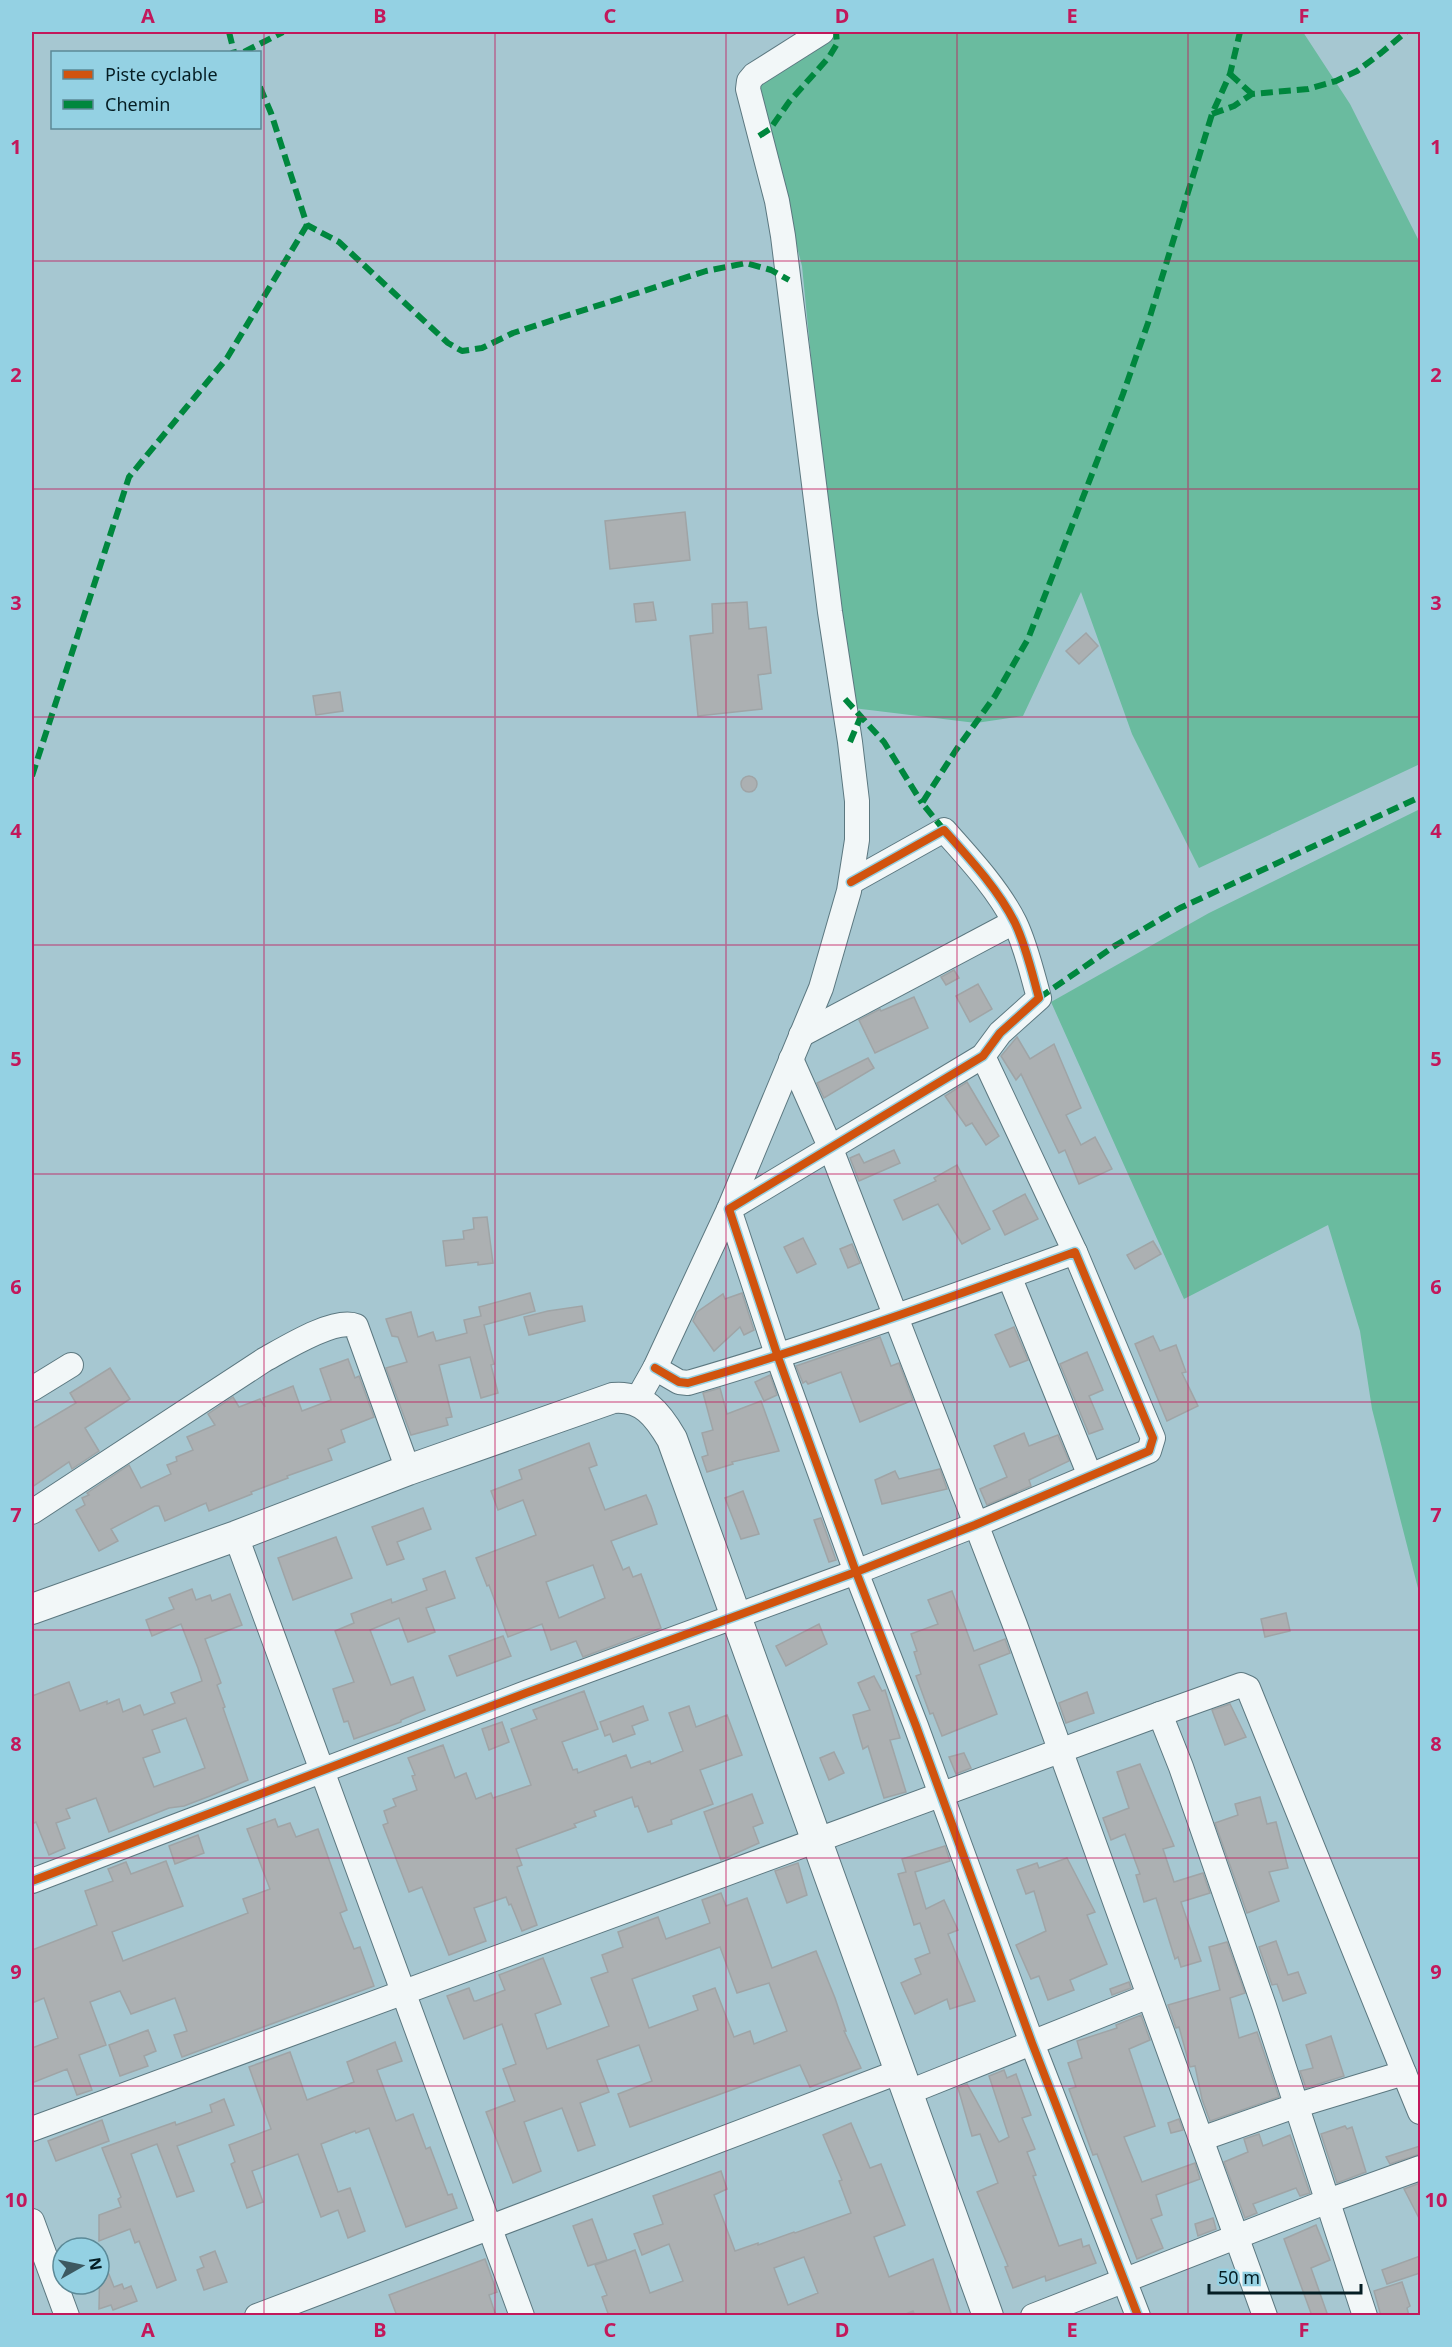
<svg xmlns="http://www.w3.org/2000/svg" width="1452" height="2347" viewBox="0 0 1452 2347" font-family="'Noto Sans',sans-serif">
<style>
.green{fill:#6abb9f}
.building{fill:#acb0b2;stroke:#9fa4a6;stroke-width:1.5;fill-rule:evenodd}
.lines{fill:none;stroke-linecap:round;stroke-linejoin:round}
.minor-casing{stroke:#5c7880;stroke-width:26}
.tertiary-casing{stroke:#5c7880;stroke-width:32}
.minor{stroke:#f2f7f8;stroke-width:24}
.tertiary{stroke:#f2f7f8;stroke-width:30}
.quiet{stroke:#00873e;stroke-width:6;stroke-dasharray:12 6;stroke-linecap:butt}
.cycleway-casing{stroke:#94d1e3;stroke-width:11}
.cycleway{stroke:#d1530e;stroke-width:8}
.grid{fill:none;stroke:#c2185b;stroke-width:1.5;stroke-opacity:0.55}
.neatline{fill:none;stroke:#c2185b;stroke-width:2}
.grid-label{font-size:20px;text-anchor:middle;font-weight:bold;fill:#c2185b}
</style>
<rect width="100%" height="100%" fill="#a6c7d1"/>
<g class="green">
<polygon points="833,32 1303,32 1350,104 1420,243 1420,764 1199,868 1132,734 1081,592 1023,716 976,723 853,708 836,611 802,266 754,82"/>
<polygon points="1420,809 1420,1596 1372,1409 1360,1331 1328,1225 1184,1299 1051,1002 1209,913"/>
</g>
<g class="building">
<polygon points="685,512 690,560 610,569 605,521"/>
<polygon points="653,602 656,620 636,622 634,604"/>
<polygon points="747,602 749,629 766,627 771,673 758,675 762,709 698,716 690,636 713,633 712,604"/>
<polygon points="1086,633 1098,646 1079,664 1066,651"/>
<polygon points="340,692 343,711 316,715 313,696"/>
<circle cx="749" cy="784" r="8"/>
<polygon points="954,970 959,978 946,985 941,977"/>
<polygon points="978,984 992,1009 970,1022 956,996"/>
<polygon points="914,997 928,1028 875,1053 859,1020 880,1009 881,1011"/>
<polygon points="1017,1037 1030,1059 1054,1044 1081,1108 1066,1115 1081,1145 1095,1137 1112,1169 1079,1184 1065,1150 1059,1153 1021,1074 1016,1080 1001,1056"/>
<polygon points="868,1058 874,1068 824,1098 817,1083"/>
<polygon points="967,1082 999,1136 986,1145 972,1123 966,1126 945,1096"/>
<polygon points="894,1150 900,1163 859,1181 850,1158 859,1154 864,1163"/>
<polygon points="957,1165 990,1229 962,1244 938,1204 903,1220 894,1200 936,1181 934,1178"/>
<polygon points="1025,1194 1038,1219 1005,1235 993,1211"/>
<polygon points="487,1217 493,1263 478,1265 478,1262 446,1266 443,1241 464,1239 463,1231 474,1229 473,1218"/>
<polygon points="803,1238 816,1264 797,1273 784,1247"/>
<polygon points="1153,1241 1161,1254 1135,1269 1127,1255"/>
<polygon points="852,1244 860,1263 848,1268 840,1249"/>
<polygon points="530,1293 535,1311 484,1325 494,1364 491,1365 498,1393 481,1398 470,1357 439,1365 452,1417 446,1418 448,1425 411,1435 386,1368 407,1362 398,1337 392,1336 386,1319 411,1312 418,1337 433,1332 436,1341 467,1333 464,1320 481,1316 479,1307"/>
<polygon points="742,1293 754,1330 744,1335 740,1327 714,1351 693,1321 697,1312 723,1294 725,1299"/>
<polygon points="582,1306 585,1321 529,1335 524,1317 548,1311"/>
<polygon points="1014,1327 1028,1360 1010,1367 995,1335"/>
<polygon points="1153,1336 1160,1351 1176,1345 1186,1372 1182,1373 1198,1406 1167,1421 1135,1344"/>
<polygon points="880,1337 891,1366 899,1363 913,1400 860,1422 841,1372 808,1384 806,1381 803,1383 796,1366"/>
<polygon points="1087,1352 1103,1390 1089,1396 1103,1429 1089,1434 1060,1364"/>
<polygon points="348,1359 355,1378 359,1376 374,1417 341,1430 345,1442 328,1449 332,1460 287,1476 288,1478 251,1492 252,1494 209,1511 206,1503 165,1521 159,1506 155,1506 111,1529 118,1541 99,1551 76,1510 85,1505 82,1498 89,1495 87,1493 129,1465 141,1488 171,1474 167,1465 177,1461 176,1457 193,1450 187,1437 215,1425 208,1414 233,1397 239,1407 260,1399 265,1407 263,1398 293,1386 302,1411 331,1400 320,1369"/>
<polygon points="110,1368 130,1399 85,1428 99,1451 72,1469 69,1462 32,1487 32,1429 76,1403 70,1393"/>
<polygon points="770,1375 777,1395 764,1401 755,1382"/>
<polygon points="720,1388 727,1414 761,1401 779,1451 732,1462 733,1464 707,1472 702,1457 708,1455 702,1433 713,1430 703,1393"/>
<polygon points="1024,1433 1029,1446 1058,1435 1069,1461 1029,1480 1031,1486 987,1505 980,1489 1007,1477 994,1446"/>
<path d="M 589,1443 L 597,1465 L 589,1468 L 605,1510 L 646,1495 L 651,1506 L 657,1524 L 611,1541 L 623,1570 L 629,1567 L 633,1577 L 641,1574 L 661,1628 L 583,1657 L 576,1641 L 551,1650 L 542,1624 L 508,1637 L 489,1585 L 487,1586 L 476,1558 L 536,1535 L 523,1500 L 498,1510 L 491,1491 L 522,1479 L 519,1470 ZM 593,1565 L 605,1598 L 559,1618 L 546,1582 Z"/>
<polygon points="940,1469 947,1489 882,1504 875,1480 895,1471 899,1479"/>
<polygon points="743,1491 759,1534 741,1539 725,1498"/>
<polygon points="423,1508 431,1529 397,1542 404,1559 387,1565 372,1527"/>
<polygon points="821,1518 836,1560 829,1562 814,1520"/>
<polygon points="336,1537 352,1578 293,1600 278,1558"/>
<polygon points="445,1571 455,1598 426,1608 435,1632 408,1642 399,1618 370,1630 391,1685 413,1677 425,1710 401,1720 401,1722 354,1739 348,1721 344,1722 333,1689 354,1682 335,1631 354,1623 351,1614 391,1599 392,1603 427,1590 423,1579"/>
<path d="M 192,1589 L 196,1600 L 210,1595 L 212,1601 L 230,1594 L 242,1625 L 205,1639 L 221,1683 L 217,1685 L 225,1707 L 223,1708 L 248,1780 L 210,1796 L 184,1806 L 169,1808 L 109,1832 L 96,1798 L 66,1809 L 70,1818 L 56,1823 L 65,1848 L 49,1855 L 36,1822 L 32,1824 L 32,1696 L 69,1682 L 80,1711 L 107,1701 L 107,1704 L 119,1699 L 123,1712 L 140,1705 L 144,1715 L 175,1703 L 171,1693 L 202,1681 L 198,1668 L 181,1624 L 152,1636 L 146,1620 L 174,1609 L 169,1598 ZM 186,1718 L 205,1768 L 154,1787 L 143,1758 L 160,1752 L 152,1730 Z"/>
<polygon points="952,1591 974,1651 1005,1639 1010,1653 979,1665 997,1714 942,1736 933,1713 930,1714 916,1676 921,1674 914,1652 917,1651 911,1634 938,1624 928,1600"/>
<polygon points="1286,1613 1290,1631 1265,1637 1261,1619"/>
<polygon points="819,1624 827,1644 786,1666 776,1646"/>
<polygon points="503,1636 511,1656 457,1676 449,1656"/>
<polygon points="874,1676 882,1691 885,1690 900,1738 890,1740 906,1792 884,1798 868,1746 863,1749 853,1715 870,1710 858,1683"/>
<polygon points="584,1691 598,1729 562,1742 573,1770 577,1769 578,1773 626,1755 631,1768 650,1761 651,1764 683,1751 669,1713 689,1706 696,1727 727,1715 742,1755 700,1770 713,1804 671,1820 672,1824 648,1832 638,1806 635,1807 632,1797 594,1811 596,1816 574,1824 576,1827 516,1849 522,1865 517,1867 537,1925 522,1931 511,1904 509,1905 506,1897 474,1908 486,1941 449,1955 422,1887 409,1892 383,1825 388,1823 384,1811 396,1806 393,1799 417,1790 412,1776 415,1775 408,1758 443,1745 455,1778 466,1773 476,1799 491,1793 493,1798 531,1785 511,1729 537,1719 533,1710"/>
<polygon points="1087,1692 1094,1713 1066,1723 1059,1703"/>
<polygon points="1230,1704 1246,1737 1225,1745 1212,1710"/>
<polygon points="643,1706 648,1720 632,1726 635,1734 613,1742 610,1734 605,1736 600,1722"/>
<polygon points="502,1722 509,1742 489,1750 482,1729"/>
<polygon points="834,1752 844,1773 829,1780 820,1758"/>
<polygon points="964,1753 971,1768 956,1774 949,1757"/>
<polygon points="1140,1764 1174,1846 1163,1849 1174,1882 1203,1873 1210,1893 1181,1902 1201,1961 1181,1967 1178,1957 1175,1959 1156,1898 1144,1902 1136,1875 1140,1874 1125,1834 1111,1840 1103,1818 1129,1808 1117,1772"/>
<polygon points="752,1794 763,1823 753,1827 759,1843 721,1860 704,1812"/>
<polygon points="1260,1797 1267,1824 1276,1822 1288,1868 1269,1872 1279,1901 1247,1913 1215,1823 1238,1815 1235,1804"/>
<polygon points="275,1819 278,1827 290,1823 296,1837 318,1829 347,1910 340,1913 354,1949 360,1947 374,1986 182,2057 174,2035 187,2031 175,1998 131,2014 120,1991 90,2002 106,2045 79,2055 92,2090 77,2095 67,2069 32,2083 32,2048 58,2038 44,1998 32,2003 32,1950 97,1925 85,1891 113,1881 108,1869 126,1862 131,1874 166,1861 183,1906 112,1932 123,1961 248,1913 243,1899 270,1889 247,1829"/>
<polygon points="198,1835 204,1853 175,1864 169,1846"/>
<polygon points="945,1846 950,1861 915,1872 926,1909 944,1900 958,1930 948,1934 975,2001 950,2009 947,1999 915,2014 901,1983 921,1974 915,1959 930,1953 920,1923 914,1925 898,1874 906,1872 902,1859"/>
<polygon points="1067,1858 1095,1912 1087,1915 1107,1964 1070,1980 1074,1990 1048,2000 1039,1976 1031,1979 1016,1945 1046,1931 1034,1891 1026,1894 1017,1870 1037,1863 1039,1868"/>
<polygon points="798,1863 807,1895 787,1903 775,1871"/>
<path d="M 721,1893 L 726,1906 L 747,1898 L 772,1968 L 816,1951 L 835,1998 L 846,2031 L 844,2031 L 861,2068 L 810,2087 L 800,2065 L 630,2127 L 618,2094 L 652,2081 L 639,2045 L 597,2060 L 609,2092 L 580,2103 L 595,2145 L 578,2151 L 562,2108 L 524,2122 L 541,2171 L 513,2183 L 486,2112 L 515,2101 L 503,2069 L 516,2064 L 502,2024 L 464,2039 L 447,1996 L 469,1988 L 474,2001 L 476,2001 L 505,1990 L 499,1975 L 543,1958 L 561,2004 L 535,2014 L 547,2049 L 609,2026 L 591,1978 L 608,1972 L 602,1955 L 623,1947 L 618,1932 L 658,1917 L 666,1939 L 710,1923 L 702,1900 ZM 720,1947 L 737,1993 L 769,1983 L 787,2031 L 754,2044 L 750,2031 L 734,2037 L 715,1988 L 693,1996 L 698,2010 L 649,2028 L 632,1979 Z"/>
<polygon points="1276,1941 1288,1975 1298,1972 1306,1993 1283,2001 1277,1984 1272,1985 1259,1947"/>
<polygon points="1227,1942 1245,1993 1230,1998 1239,2038 1257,2032 1279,2097 1210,2121 1202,2099 1195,2066 1190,2067 1179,2027 1176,2028 1168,2005 1220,1990 1209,1947"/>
<polygon points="1129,1982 1131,1988 1112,1995 1110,1989"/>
<polygon points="1141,2015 1150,2040 1129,2049 1155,2126 1124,2137 1142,2182 1195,2163 1200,2179 1156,2195 1162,2215 1151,2219 1163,2248 1137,2259 1097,2154 1093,2155 1069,2089 1076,2087 1068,2063 1082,2058 1077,2041 1117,2028 1116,2025"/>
<polygon points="148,2030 156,2051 144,2056 148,2066 120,2076 109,2045"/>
<polygon points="1331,2036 1344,2076 1306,2088 1300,2071 1313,2068 1306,2045"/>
<polygon points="395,2042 402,2061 377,2070 396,2121 413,2114 426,2149 430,2147 448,2195 452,2194 457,2208 406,2227 369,2128 356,2133 355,2131 321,2144 338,2192 350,2188 365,2231 348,2238 338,2210 321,2217 298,2154 252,2171 263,2202 247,2208 231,2164 235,2162 229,2145 271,2129 249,2067 290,2052 307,2100 354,2082 347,2062"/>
<polygon points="1004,2070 1007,2078 1016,2074 1031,2115 1022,2118 1035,2149 1027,2152 1036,2175 1033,2176 1059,2246 1081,2239 1083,2247 1089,2245 1096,2263 1046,2281 1045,2276 1013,2288 1005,2267 1008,2266 977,2192 998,2183 980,2134 972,2136 958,2088 967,2084 999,2142 1009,2137 989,2076"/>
<polygon points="224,2099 234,2125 177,2146 194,2191 177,2197 157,2144 131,2154 176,2280 157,2288 139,2241 135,2243 130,2229 99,2241 99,2215 121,2207 118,2199 121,2197 102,2148 175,2122 176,2125 212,2112 210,2105"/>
<polygon points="1179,2119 1183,2130 1171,2133 1168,2123"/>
<polygon points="102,2120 109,2141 56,2161 48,2141"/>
<path d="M 851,2123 L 870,2168 L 881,2164 L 905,2225 L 874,2237 L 889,2277 L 933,2259 L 952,2316 L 915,2316 L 913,2311 L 901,2316 L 609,2316 L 602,2297 L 607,2295 L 595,2265 L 635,2250 L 650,2293 L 683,2281 L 669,2244 L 642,2255 L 634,2234 L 663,2224 L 653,2196 L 721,2171 L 727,2189 L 714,2195 L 735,2251 L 758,2243 L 758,2245 L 794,2232 L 795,2233 L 851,2213 L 839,2181 L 842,2180 L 823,2135 ZM 804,2257 L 818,2293 L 788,2305 L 774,2268 Z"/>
<polygon points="1345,2126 1347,2129 1352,2127 1366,2172 1337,2183 1321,2134"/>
<polygon points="1259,2134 1263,2146 1290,2135 1310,2193 1300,2196 1296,2188 1253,2204 1257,2213 1245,2218 1224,2162 1248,2152 1244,2139"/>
<polygon points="1420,2146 1420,2154 1390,2164 1386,2157"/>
<polygon points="1420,2183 1420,2220 1404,2189"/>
<polygon points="1213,2218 1216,2229 1198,2236 1195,2224"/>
<polygon points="592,2219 607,2260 588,2266 573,2226"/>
<polygon points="1316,2225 1330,2260 1311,2268 1328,2316 1312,2316 1284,2239"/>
<polygon points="215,2251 227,2282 204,2290 197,2270 204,2267 200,2257"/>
<polygon points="100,2252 114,2287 122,2284 124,2289 131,2286 137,2301 113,2310 111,2305 99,2309"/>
<polygon points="1420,2256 1420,2273 1387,2284 1382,2270"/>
<polygon points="485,2259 497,2292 489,2295 496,2316 397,2316 389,2295"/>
<polygon points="1402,2282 1410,2306 1407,2308 1409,2316 1381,2316 1374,2291"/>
</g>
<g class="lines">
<defs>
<g id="minor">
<path d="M 851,882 L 944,830 C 969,858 998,889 1015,923 C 1026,946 1032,973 1039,998 L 1000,1033 L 983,1056 L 729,1209 L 778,1357 L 856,1572 L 916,1726 L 1032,2043 L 1138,2316"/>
<polyline points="801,1035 1014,922"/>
<polyline points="983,1056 1075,1252"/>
<polyline points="791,1059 831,1149 1015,1625 1265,2316"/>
<polyline points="1009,1276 1090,1476"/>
<polyline points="32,1389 71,1365"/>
<polyline points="637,1400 655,1368 729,1209 821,988 849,891 857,840 857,801 850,742 830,612 783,236 777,201 748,89 749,81 754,75 822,32"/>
<path d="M 32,1512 L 264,1360 C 284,1349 335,1317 356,1326 L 408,1470"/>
<polyline points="236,1536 522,2316"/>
<polyline points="1160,1714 1241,1685 1248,1688 1404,2073"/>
<path d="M 32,1881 L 526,1693 L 856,1572 L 975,1525 L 1149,1451 L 1153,1438 L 1075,1252 C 947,1299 819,1345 688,1383 L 679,1382 L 655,1368"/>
<polyline points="909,2092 1149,1996"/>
<polyline points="32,2129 1160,1714 1181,1767 1264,2006 1365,2316"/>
<polyline points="1201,2139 1295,2106 1404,2073 1420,2112"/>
<polyline points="32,2221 67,2316"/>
<path d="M 257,2316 C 472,2236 686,2151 901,2071"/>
<polyline points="1033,2316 1328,2201 1420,2168"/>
</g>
<path id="tertiary" d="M 32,1609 L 236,1536 L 408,1470 L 613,1398 C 643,1395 658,1415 672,1439 L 988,2316"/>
</defs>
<use href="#minor" class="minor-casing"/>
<use href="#tertiary" class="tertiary-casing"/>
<use href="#minor" class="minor"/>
<use href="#tertiary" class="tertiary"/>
<g class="quiet">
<polyline points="229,32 234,52"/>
<polyline points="244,52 283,32"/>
<polyline points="1230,74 1252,94"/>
<polyline points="260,87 271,113 307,225 339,242 448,343 462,351 482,348 513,333 562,317 706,271 746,263 771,270 789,280"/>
<polyline points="1212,114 1234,106 1252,94 1308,89 1336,81 1357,71 1381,53 1406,32"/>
<polyline points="759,136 770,129 789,102 829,57 837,44 836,32"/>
<polyline points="845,699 884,742 922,803"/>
<polyline points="850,742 861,716"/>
<polyline points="32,776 129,477 227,358 307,225"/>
<polyline points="944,830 922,803 956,750 995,696 1028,639 1123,394 1148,323 1212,114 1230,74 1240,32"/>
<polyline points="1039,998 1116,945 1180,908 1420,797"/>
</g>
<defs>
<g id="cycleway">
<path d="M 851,882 L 944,830 C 969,858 998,889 1015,923 C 1026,946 1032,973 1039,998 L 1000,1033 L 983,1056 L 729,1209 L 778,1357 L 856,1572 L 916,1726 L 1032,2043 L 1138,2316"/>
<path d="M 32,1881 L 526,1693 L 856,1572 L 975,1525 L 1149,1451 L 1153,1438 L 1075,1252 C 947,1299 819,1345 688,1383 L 679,1382 L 655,1368"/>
</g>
</defs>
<use href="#cycleway" class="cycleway-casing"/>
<use href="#cycleway" class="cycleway"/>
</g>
<path class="grid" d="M 264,32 L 264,2316M 495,32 L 495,2316M 726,32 L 726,2316M 957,32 L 957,2316M 1188,32 L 1188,2316M 32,261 L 1420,261M 32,489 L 1420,489M 32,717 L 1420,717M 32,945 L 1420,945M 32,1174 L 1420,1174M 32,1402 L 1420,1402M 32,1630 L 1420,1630M 32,1858 L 1420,1858M 32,2086 L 1420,2086"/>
<rect width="1452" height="2347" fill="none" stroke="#94d1e3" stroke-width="66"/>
<rect x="51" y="51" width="210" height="78" fill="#94d1e3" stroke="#5b8997" stroke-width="1.5"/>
<rect x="63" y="70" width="30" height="9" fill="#d1530e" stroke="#5b8997" stroke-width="1.5"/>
<text x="105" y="81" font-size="18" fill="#051e24">Piste cyclable</text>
<rect x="63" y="100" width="30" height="9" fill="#00873e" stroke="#5b8997" stroke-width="1.5"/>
<text x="105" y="111" font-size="18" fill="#051e24">Chemin</text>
<g transform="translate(81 2266) rotate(81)"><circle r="28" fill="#94d1e3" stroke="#5b8997" stroke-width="1.5"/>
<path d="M0-4.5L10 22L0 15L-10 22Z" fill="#3d5961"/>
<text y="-9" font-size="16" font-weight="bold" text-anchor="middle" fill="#051e24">N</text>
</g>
<path d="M1209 2284v9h152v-9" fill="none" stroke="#051e24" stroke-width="3"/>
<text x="1218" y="2284" font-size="18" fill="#051e24" stroke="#94d1e3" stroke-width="4.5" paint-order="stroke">50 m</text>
<rect x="33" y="33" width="1386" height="2281" class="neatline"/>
<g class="grid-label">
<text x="148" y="23">A</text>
<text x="380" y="23">B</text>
<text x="610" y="23">C</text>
<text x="842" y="23">D</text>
<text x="1072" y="23">E</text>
<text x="1304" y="23">F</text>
<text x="16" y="154">1</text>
<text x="1436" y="154">1</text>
<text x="16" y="382">2</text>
<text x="1436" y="382">2</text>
<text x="16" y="610">3</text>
<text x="1436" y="610">3</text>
<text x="16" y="838">4</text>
<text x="1436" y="838">4</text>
<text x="16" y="1066">5</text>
<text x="1436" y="1066">5</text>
<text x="16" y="1294">6</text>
<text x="1436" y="1294">6</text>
<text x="16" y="1522">7</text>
<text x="1436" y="1522">7</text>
<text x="16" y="1751">8</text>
<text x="1436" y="1751">8</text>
<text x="16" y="1979">9</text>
<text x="1436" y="1979">9</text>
<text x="16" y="2207">10</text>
<text x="1436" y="2207">10</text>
<text x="148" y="2337">A</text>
<text x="380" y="2337">B</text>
<text x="610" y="2337">C</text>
<text x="842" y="2337">D</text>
<text x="1072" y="2337">E</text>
<text x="1304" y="2337">F</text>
</g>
</svg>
